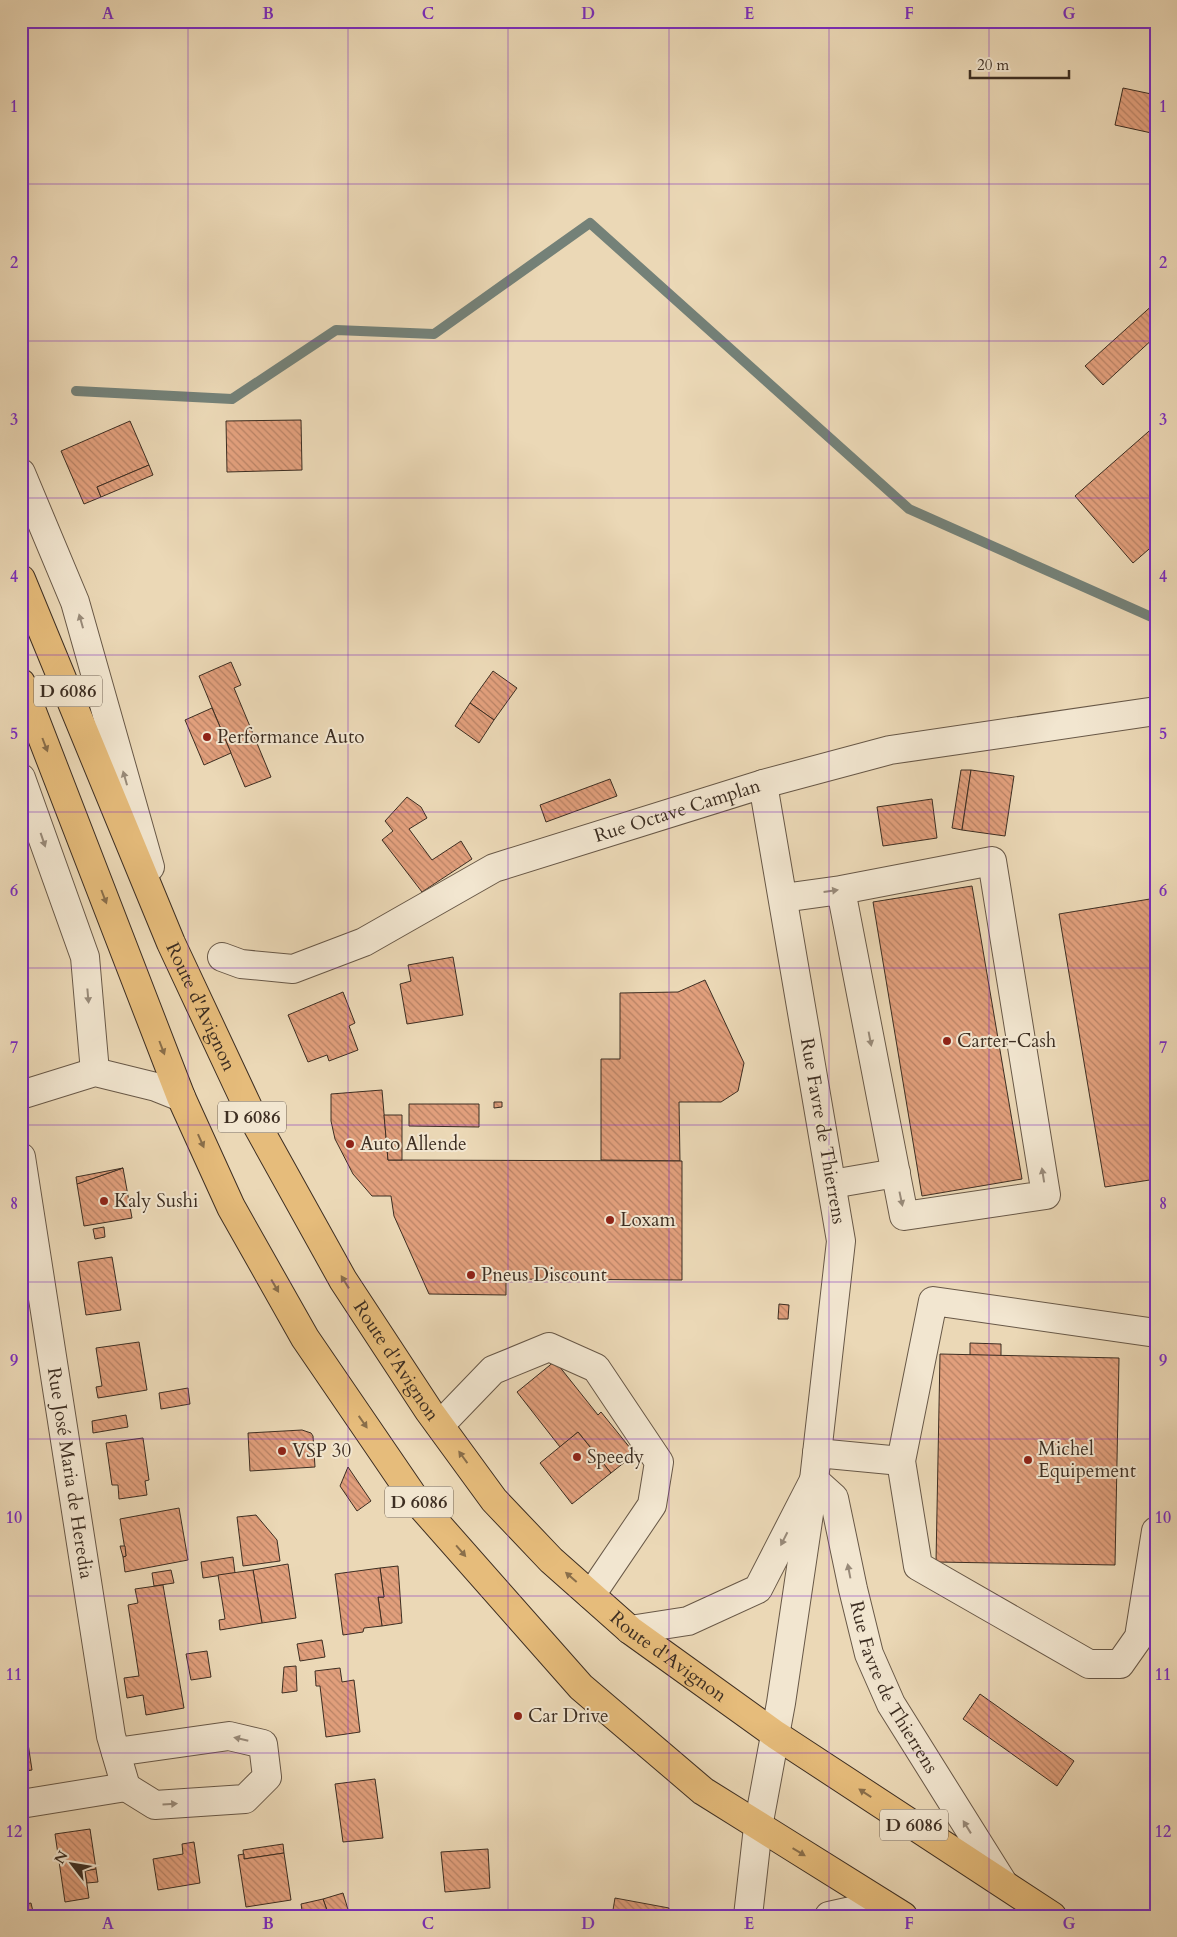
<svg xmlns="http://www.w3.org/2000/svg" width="1177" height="1937" viewBox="0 0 1177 1937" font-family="Cardo,serif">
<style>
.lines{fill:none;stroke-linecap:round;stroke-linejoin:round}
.stream{stroke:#748178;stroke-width:10}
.building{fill:url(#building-back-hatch);stroke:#3d2e22}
.minor-casing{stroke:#685847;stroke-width:30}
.major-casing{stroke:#3d2e22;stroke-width:30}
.minor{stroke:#f2e6d0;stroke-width:28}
.major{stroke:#e6bc7b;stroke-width:28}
.oneway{fill:#988a79}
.oneway2{fill:#896e4a}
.grid{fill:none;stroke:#7b2cbf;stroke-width:1;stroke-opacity:0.55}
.poi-dot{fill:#8f2418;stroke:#f2e6d0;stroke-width:2}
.labels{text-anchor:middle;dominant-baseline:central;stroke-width:4;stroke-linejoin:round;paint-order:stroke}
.shield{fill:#f2e6d0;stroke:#736556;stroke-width:1}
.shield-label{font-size:18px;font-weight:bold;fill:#3d2e22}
.poi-label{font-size:19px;fill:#3d2e22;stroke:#f2e6d0;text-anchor:start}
.street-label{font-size:19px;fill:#3d2e22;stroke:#f2e6d0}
.neatline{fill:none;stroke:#7b2cbf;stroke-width:2}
.grid-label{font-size:16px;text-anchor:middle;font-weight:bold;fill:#7b2cbf}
</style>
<defs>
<pattern id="building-back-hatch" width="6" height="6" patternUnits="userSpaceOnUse" patternTransform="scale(1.25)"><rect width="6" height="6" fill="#e19f7c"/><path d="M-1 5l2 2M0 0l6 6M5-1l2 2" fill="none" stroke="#b88265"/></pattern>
</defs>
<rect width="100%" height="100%" fill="#ebd8b6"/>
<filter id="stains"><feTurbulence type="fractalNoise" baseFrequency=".004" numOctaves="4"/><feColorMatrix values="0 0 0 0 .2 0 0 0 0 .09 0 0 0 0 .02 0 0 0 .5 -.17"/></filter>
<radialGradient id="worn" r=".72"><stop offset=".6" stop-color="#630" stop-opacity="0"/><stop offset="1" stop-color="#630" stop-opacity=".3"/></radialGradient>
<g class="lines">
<polyline class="stream" points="76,391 232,399 336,330 434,334 590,223 909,509 1156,619"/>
</g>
<g class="building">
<polygon points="1118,21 1138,21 1136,28 1118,24"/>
<polygon points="1123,88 1156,95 1156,134 1115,125"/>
<polygon points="1156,302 1156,336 1103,385 1085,366"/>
<polygon points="301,420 302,470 227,472 226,421"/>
<polygon points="130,421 149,465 97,487 101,497 84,504 61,451"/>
<polygon points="1156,425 1156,543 1133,563 1075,496"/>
<polygon points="149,465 153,475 101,497 97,487"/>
<polygon points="231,662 241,685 234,688 271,777 245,787 199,676"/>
<polygon points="493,671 517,688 494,720 470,703"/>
<polygon points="470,703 494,720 479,743 455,726"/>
<polygon points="212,708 231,753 204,765 185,720"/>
<polygon points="961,770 971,770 962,830 952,828"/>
<polygon points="971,770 1014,776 1005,836 962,830"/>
<polygon points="610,779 617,796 546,822 540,805"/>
<polygon points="407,797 421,807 427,818 409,829 432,860 461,841 472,859 422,892 382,840 393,831 385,821"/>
<polygon points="932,799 937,838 883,846 877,807"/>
<polygon points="972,886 1022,1179 922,1196 873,902"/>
<polygon points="1156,898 1156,1179 1105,1187 1059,914"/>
<polygon points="453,957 463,1015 407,1024 400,984 411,981 408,965"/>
<polygon points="705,980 744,1063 738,1091 721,1102 679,1102 680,1161 601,1160 601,1059 620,1059 620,993 678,992"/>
<polygon points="343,992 355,1023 349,1026 358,1050 329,1061 327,1055 308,1062 288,1015"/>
<polygon points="382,1090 388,1160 682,1161 682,1280 506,1279 506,1295 429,1294 394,1216 391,1196 372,1196 353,1174 335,1139 331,1121 331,1094"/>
<polygon points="494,1102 502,1102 502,1107 494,1108"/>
<polygon points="409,1104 479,1104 479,1127 409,1126"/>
<polygon points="384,1115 402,1115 402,1160 388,1160"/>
<polygon points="123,1168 132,1218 84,1226 77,1184"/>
<polygon points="123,1168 77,1184 76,1177"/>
<polygon points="104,1227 105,1237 95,1239 93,1229"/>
<polygon points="112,1257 121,1310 86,1315 78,1262"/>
<polygon points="779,1304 789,1305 788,1319 778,1319"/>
<polygon points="139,1342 147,1390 98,1398 96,1387 102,1386 96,1348"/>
<polygon points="970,1343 1001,1344 1001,1356 970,1355"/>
<polygon points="940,1354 1119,1358 1115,1565 936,1562"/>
<polygon points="555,1361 598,1415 601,1412 635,1454 611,1473 578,1432 560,1447 517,1392"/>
<polygon points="188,1388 190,1404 161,1409 159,1393"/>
<polygon points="126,1415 128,1427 93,1433 92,1421"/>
<polygon points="302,1430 311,1433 313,1436 315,1467 250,1471 248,1433"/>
<polygon points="578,1432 611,1473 572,1504 540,1463"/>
<polygon points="143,1438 149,1480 145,1481 147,1495 119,1499 118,1485 112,1485 106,1443"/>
<polygon points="348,1467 371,1501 357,1511 340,1486"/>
<polygon points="179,1508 188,1560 125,1572 123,1557 126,1556 120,1519"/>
<polygon points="256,1515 277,1540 280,1561 243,1566 237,1517"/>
<polygon points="120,1546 125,1546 126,1556 123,1557"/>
<polygon points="233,1557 235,1573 203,1578 201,1562"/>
<polygon points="288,1564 296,1618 262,1623 253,1570"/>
<polygon points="398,1566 402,1623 382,1626 378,1597 384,1597 380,1568"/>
<polygon points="380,1568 384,1597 378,1597 382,1626 364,1628 363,1632 343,1635 335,1574"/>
<polygon points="171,1570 174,1583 154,1586 152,1573"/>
<polygon points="253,1570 262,1623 220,1630 219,1620 225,1619 218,1575"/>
<polygon points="163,1585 184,1708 146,1715 143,1695 127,1698 124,1678 139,1676 128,1605 138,1603 135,1589"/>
<polygon points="322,1640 325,1657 300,1661 297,1644"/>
<polygon points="207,1651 211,1677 191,1680 186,1654"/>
<polygon points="296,1666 297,1691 282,1693 284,1667"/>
<polygon points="340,1668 342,1682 354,1680 360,1732 326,1737 320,1686 316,1686 315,1671"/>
<polygon points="980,1694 1074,1761 1057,1786 963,1719"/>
<polygon points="24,1717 32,1770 21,1772 21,1718"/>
<polygon points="375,1779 383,1838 343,1842 335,1784"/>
<polygon points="90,1829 96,1869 85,1871 89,1898 65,1902 55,1834"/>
<polygon points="194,1842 200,1883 158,1890 153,1859 183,1854 182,1844"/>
<polygon points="283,1844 284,1853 244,1859 243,1850"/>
<polygon points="488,1849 490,1888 445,1892 441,1852"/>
<polygon points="284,1853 291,1900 246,1907 238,1855 244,1854 244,1859"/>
<polygon points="96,1869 98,1882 87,1883 85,1871"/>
<polygon points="343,1893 350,1916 329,1916 323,1899"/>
<polygon points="615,1898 669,1908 667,1916 612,1916"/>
<polygon points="323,1899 329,1916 303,1916 301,1904"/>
<polygon points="31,1903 34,1916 21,1916 21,1905"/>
<polygon points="240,1911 241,1916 227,1916 227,1913"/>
</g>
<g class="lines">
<defs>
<g id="minor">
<polyline points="21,473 75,602 150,867"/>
<polyline points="21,778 85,957 95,1072"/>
<polyline points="783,898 841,890 904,1216 1046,1195 992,861 841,890"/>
<path id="s1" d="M 222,957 L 241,964 L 293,969 L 364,942 L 494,868 L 763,784 L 890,750 L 1156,711"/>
<polyline points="21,1095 95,1072 156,1087 181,1097"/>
<path id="s2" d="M 21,1157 L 111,1736 L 126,1787"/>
<polyline points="832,1184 896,1173"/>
<polyline points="1156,1333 933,1301 901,1461 918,1566 1089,1664 1120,1664 1139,1637 1156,1531"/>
<polyline points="440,1425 493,1370 549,1347 596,1368 659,1462 652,1505 591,1595"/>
<polyline points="817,1453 901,1461"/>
<path id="s3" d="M 630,1630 L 688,1621 L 758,1589 L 814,1480 L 834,1498 L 853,1589 L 869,1654 L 891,1704 L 1003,1883"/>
<polyline points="116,1752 229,1736 263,1744 267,1777 245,1799 155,1805 126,1787"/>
<polyline points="21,1804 126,1787"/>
<polyline points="748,1916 758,1827 781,1703 814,1480 841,1241 763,784"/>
<polyline points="829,1916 883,1904"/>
</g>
<g id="major">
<path id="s4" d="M 21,579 L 171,943 L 253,1118 L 343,1280 L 429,1411 L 494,1500 L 551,1560 L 630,1630 L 776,1735 L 1052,1916"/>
<polyline points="21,683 181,1097 231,1207 305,1338 415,1499 581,1687 703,1791 903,1916"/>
</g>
</defs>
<use href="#minor" class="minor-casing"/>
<use href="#major" class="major-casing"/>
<use href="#minor" class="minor"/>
<use href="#major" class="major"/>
</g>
<defs><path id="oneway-solid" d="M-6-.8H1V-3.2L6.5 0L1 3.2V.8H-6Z" transform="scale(1.25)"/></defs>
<g class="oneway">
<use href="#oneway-solid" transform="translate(81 621) rotate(-106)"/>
<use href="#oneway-solid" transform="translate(125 778) rotate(-106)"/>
<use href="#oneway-solid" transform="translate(43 840) rotate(71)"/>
<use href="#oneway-solid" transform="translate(831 891) rotate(-8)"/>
<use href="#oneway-solid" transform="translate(88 996) rotate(85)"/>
<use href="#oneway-solid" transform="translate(870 1039) rotate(79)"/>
<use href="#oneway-solid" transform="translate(1043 1175) rotate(-99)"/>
<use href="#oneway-solid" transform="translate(901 1199) rotate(78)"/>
<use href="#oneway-solid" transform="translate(784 1539) rotate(117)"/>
<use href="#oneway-solid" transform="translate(849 1571) rotate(-101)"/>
<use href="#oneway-solid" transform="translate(241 1739) rotate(-167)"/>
<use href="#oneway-solid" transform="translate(170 1804) rotate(-4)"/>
<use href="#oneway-solid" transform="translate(967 1827) rotate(-122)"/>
</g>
<g class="oneway2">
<use href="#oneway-solid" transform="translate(45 745) rotate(69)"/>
<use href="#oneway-solid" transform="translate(104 897) rotate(69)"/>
<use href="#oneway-solid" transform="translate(162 1048) rotate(69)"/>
<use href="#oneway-solid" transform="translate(201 1141) rotate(66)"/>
<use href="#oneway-solid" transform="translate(345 1282) rotate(-122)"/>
<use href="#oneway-solid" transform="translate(275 1286) rotate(60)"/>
<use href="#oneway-solid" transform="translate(363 1422) rotate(55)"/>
<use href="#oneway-solid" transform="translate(463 1457) rotate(-126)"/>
<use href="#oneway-solid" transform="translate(461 1551) rotate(49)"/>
<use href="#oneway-solid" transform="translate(571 1577) rotate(-139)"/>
<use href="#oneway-solid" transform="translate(865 1793) rotate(-147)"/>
<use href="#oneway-solid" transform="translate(799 1852) rotate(31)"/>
</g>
<path class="grid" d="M 188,21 L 188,1916M 348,21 L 348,1916M 508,21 L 508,1916M 669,21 L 669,1916M 829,21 L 829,1916M 989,21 L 989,1916M 21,184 L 1156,184M 21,341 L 1156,341M 21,498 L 1156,498M 21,655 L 1156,655M 21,812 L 1156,812M 21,968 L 1156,968M 21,1125 L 1156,1125M 21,1282 L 1156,1282M 21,1439 L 1156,1439M 21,1596 L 1156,1596M 21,1753 L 1156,1753"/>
<g class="poi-dot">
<circle cx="207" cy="737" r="5"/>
<circle cx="947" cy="1041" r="5"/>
<circle cx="350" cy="1144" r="5"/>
<circle cx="104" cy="1201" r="5"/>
<circle cx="610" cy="1220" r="5"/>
<circle cx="471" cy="1275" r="5"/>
<circle cx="282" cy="1451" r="5"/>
<circle cx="577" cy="1457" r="5"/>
<circle cx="1028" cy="1460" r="5"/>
<circle cx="518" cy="1716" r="5"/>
</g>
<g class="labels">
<g class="shield">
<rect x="34" y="675.5" width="68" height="31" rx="4"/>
<rect x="218" y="1101.5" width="68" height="31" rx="4"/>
<rect x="385" y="1486.5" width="68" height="31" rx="4"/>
<rect x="880" y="1809.5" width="68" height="31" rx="4"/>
</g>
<g class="shield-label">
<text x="68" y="691">D 6086</text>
<text x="252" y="1117">D 6086</text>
<text x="419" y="1502">D 6086</text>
<text x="914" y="1825">D 6086</text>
</g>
<g class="poi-label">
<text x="217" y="737">Performance Auto</text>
<text x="957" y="1041">Carter-Cash</text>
<text x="360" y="1144">Auto Allende</text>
<text x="114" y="1201">Kaly Sushi</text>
<text x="620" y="1220">Loxam</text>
<text x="481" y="1275">Pneus Discount</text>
<text x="1038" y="1449">Michel<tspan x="1038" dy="22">Equipement</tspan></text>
<text x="292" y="1451">VSP 30</text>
<text x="587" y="1457">Speedy</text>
<text x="528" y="1716">Car Drive</text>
</g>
<g class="street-label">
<text stroke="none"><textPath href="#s1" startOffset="490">Rue Octave Camplan</textPath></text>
<text stroke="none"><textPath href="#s4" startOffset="464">Route d'Avignon</textPath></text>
<text transform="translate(823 1131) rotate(80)">Rue Favre de Thierrens</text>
<text stroke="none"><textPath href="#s4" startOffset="869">Route d'Avignon</textPath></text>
<text stroke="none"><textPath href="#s2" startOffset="320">Rue José Maria de Heredia</textPath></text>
<text stroke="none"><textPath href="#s4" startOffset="1274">Route d'Avignon</textPath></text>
<text stroke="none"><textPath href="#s3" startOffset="485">Rue Favre de Thierrens</textPath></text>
</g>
</g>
<rect width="1177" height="1937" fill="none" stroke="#ebd8b6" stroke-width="55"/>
<g transform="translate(72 1864) rotate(301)" stroke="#f2e6d0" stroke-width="4" paint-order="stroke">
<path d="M0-4L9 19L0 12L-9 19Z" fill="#3d2e22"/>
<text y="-8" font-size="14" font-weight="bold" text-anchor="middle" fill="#3d2e22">N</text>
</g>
<path d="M970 70v8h99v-8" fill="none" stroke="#3d2e22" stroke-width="2.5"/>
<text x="977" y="70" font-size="15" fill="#3d2e22" stroke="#f2e6d0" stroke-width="4" paint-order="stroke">20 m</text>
<rect x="28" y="28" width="1122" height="1882" class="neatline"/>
<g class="grid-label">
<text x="108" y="19">A</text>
<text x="268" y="19">B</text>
<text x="428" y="19">C</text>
<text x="588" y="19">D</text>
<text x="749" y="19">E</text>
<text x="909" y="19">F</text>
<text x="1069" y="19">G</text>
<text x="14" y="112">1</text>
<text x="1163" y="112">1</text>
<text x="14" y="268">2</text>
<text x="1163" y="268">2</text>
<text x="14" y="425">3</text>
<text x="1163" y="425">3</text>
<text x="14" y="582">4</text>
<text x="1163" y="582">4</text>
<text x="14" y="739">5</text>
<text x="1163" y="739">5</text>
<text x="14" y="896">6</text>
<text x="1163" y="896">6</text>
<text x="14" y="1053">7</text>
<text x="1163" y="1053">7</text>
<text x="14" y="1209">8</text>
<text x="1163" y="1209">8</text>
<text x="14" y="1366">9</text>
<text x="1163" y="1366">9</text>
<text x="14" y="1523">10</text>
<text x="1163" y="1523">10</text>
<text x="14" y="1680">11</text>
<text x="1163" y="1680">11</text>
<text x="14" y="1837">12</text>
<text x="1163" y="1837">12</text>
<text x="108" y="1929">A</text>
<text x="268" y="1929">B</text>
<text x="428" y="1929">C</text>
<text x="588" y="1929">D</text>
<text x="749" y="1929">E</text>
<text x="909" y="1929">F</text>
<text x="1069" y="1929">G</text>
</g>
<rect width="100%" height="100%" filter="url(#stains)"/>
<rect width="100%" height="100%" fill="url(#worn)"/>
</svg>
